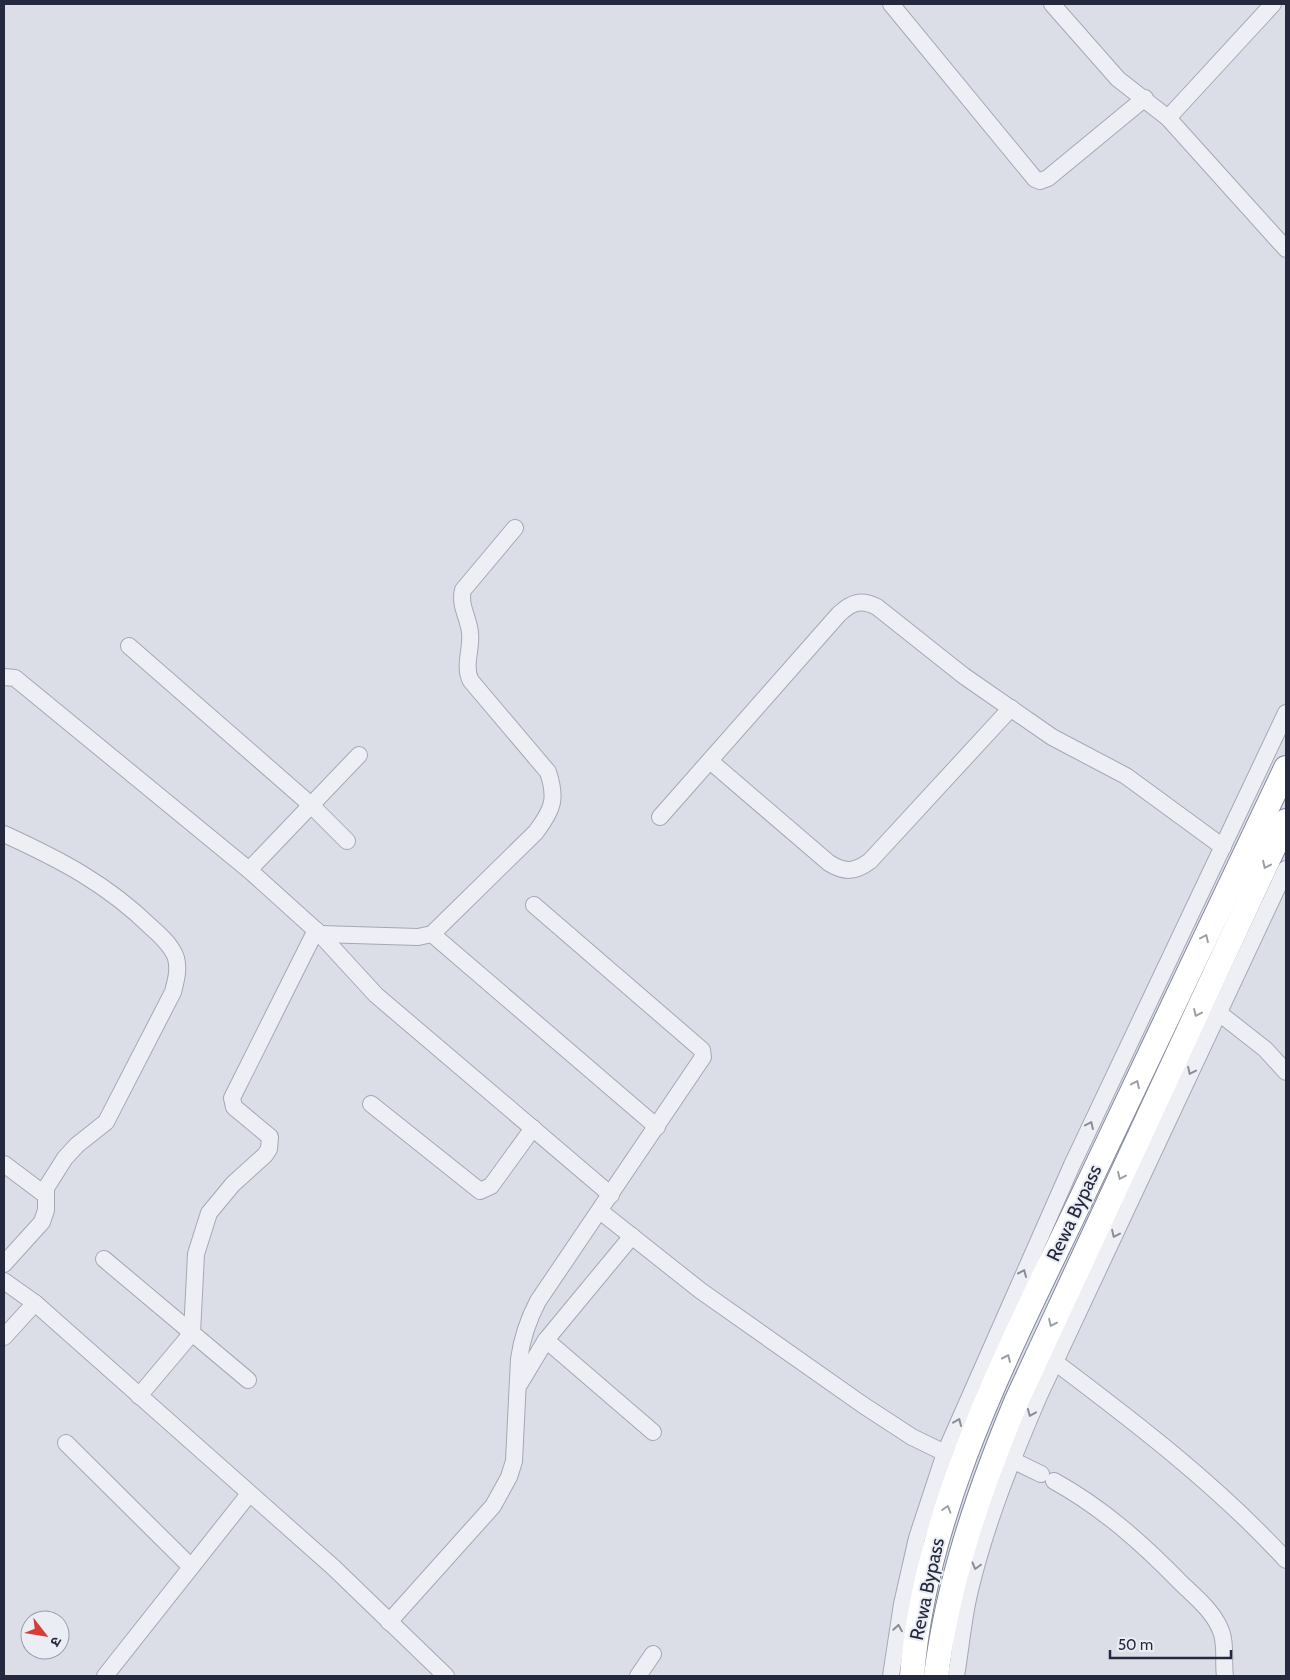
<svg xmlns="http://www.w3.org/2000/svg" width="1290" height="1680" viewBox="0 0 1290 1680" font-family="Cabin,'Noto Sans Devanagari',sans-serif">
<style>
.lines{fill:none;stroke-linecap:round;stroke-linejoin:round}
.minor-casing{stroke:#a4a8b4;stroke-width:18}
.highway-casing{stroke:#82889e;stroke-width:26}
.minor{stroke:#eeeff5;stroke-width:16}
.highway{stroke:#fff;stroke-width:24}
.oneway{stroke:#9d9fa8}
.oneway2{stroke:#8a8c99}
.labels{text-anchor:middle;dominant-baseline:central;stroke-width:4;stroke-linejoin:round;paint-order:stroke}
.street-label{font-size:19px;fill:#25293d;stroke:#eaedf4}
</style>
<rect width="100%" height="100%" fill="#dbdee7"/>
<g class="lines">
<defs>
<g id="minor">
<polyline points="891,4 1035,179 1040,181 1048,178 1145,98"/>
<polyline points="1052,4 1118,79 1168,118 1286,249"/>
<polyline points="1168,118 1273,4"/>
<polyline points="129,646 311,805 347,841"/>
<polyline points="4,677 15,678 249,870 320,934 376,995 611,1195"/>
<path d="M 710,761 L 829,863 C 845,873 855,872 870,861 L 1011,708"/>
<path d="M 660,817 L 839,614 C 852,602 861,599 877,607 L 964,676 L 1052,737 L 1126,776 L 1223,847"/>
<path d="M 4,834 C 61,860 107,884 152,928 C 161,936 172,946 176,958 C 179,970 176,980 173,992 L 106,1122 L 77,1145 L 65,1158 L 46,1188 L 46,1210 L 42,1222 L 4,1264"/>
<polyline points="249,870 359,755"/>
<path d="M 320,934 L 418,937 L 432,934 L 536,832 C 553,809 557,799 548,772 L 471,681 C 463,667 472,648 470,633 C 469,618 459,606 463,590 L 515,528"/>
<polyline points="432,934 657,1127"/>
<polyline points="1219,1013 1265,1049 1286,1072"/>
<polyline points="371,1104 480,1191 491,1186 533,1128"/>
<polyline points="4,1164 44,1194"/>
<polyline points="600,1211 701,1291 863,1405 912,1437 945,1453"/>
<polyline points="104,1259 248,1380"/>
<polyline points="4,1281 35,1303 333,1567 446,1676"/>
<polyline points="4,1337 35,1303"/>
<polyline points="546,1340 653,1432"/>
<path d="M 1055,1362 C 1136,1423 1217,1485 1286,1560"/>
<polyline points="520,1383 546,1340 632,1236"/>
<polyline points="139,1396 192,1333 196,1254 209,1213 233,1184 265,1155 269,1149 270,1137 234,1107 232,1098 316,930"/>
<polyline points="66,1443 191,1567"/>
<polyline points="1012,1460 1041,1474"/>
<path d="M 1054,1481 C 1103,1508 1143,1544 1182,1584 C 1197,1598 1216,1614 1222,1634 C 1226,1648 1223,1663 1225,1676"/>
<path d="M 389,1622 L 493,1506 L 509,1477 L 514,1461 L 519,1359 C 522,1338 528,1320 538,1301 L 703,1057 L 702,1050 L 534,905"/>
<polyline points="105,1676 249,1494"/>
<polyline points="638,1676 653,1654"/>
<polyline points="891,1676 902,1604 917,1538 945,1453 1072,1165 1286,713"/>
<path d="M 956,1676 C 961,1647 963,1618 970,1590 C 986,1523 1012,1459 1039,1396 L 1286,869"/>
</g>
<g id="highway">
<path d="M 912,1676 C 925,1506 1012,1345 1084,1193 C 1151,1051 1218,909 1286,768"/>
<path d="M 936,1676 C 948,1581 979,1491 1016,1402 L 1286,821"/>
</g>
</defs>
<use href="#minor" class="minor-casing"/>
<use href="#highway" class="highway-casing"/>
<use href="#minor" class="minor"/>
<use href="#highway" class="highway"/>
</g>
<defs><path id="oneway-chevron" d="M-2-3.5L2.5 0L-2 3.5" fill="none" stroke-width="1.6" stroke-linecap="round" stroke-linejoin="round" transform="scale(1.25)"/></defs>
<g class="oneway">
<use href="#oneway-chevron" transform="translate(1266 865) rotate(115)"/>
<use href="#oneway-chevron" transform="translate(1205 938) rotate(-65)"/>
<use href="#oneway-chevron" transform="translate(1197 1013) rotate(115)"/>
<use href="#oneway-chevron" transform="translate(1136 1084) rotate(-65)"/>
<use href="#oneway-chevron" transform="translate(1121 1176) rotate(115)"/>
<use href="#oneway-chevron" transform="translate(1052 1323) rotate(115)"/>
<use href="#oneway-chevron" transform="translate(1007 1358) rotate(-66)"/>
<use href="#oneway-chevron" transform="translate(947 1509) rotate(-72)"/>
</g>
<g class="oneway2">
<use href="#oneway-chevron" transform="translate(1191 1071) rotate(115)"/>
<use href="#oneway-chevron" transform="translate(1090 1125) rotate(-65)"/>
<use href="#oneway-chevron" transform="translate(1115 1234) rotate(115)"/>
<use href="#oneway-chevron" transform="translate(1023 1273) rotate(-66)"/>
<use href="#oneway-chevron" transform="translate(1031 1413) rotate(113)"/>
<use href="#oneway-chevron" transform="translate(958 1422) rotate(-67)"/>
<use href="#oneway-chevron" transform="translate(976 1566) rotate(105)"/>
<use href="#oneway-chevron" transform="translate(898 1628) rotate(-81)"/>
</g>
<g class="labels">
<g class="street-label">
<text transform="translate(1074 1213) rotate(-65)">Rewa Bypass</text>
<text transform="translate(927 1589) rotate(-78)">Rewa Bypass</text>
</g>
</g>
<rect width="1290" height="1680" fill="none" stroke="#25293d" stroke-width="10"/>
<g transform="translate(45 1635) rotate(121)"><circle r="24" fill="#eaedf4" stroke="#9b9fab"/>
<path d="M0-4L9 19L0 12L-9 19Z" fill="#d43d38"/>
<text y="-8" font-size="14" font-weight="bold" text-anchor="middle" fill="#25293d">उ</text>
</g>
<path d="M1110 1650v8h121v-8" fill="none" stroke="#25293d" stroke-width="2.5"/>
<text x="1118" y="1650" font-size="15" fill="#25293d" stroke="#eaedf4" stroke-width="4" paint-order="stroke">50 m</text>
</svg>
